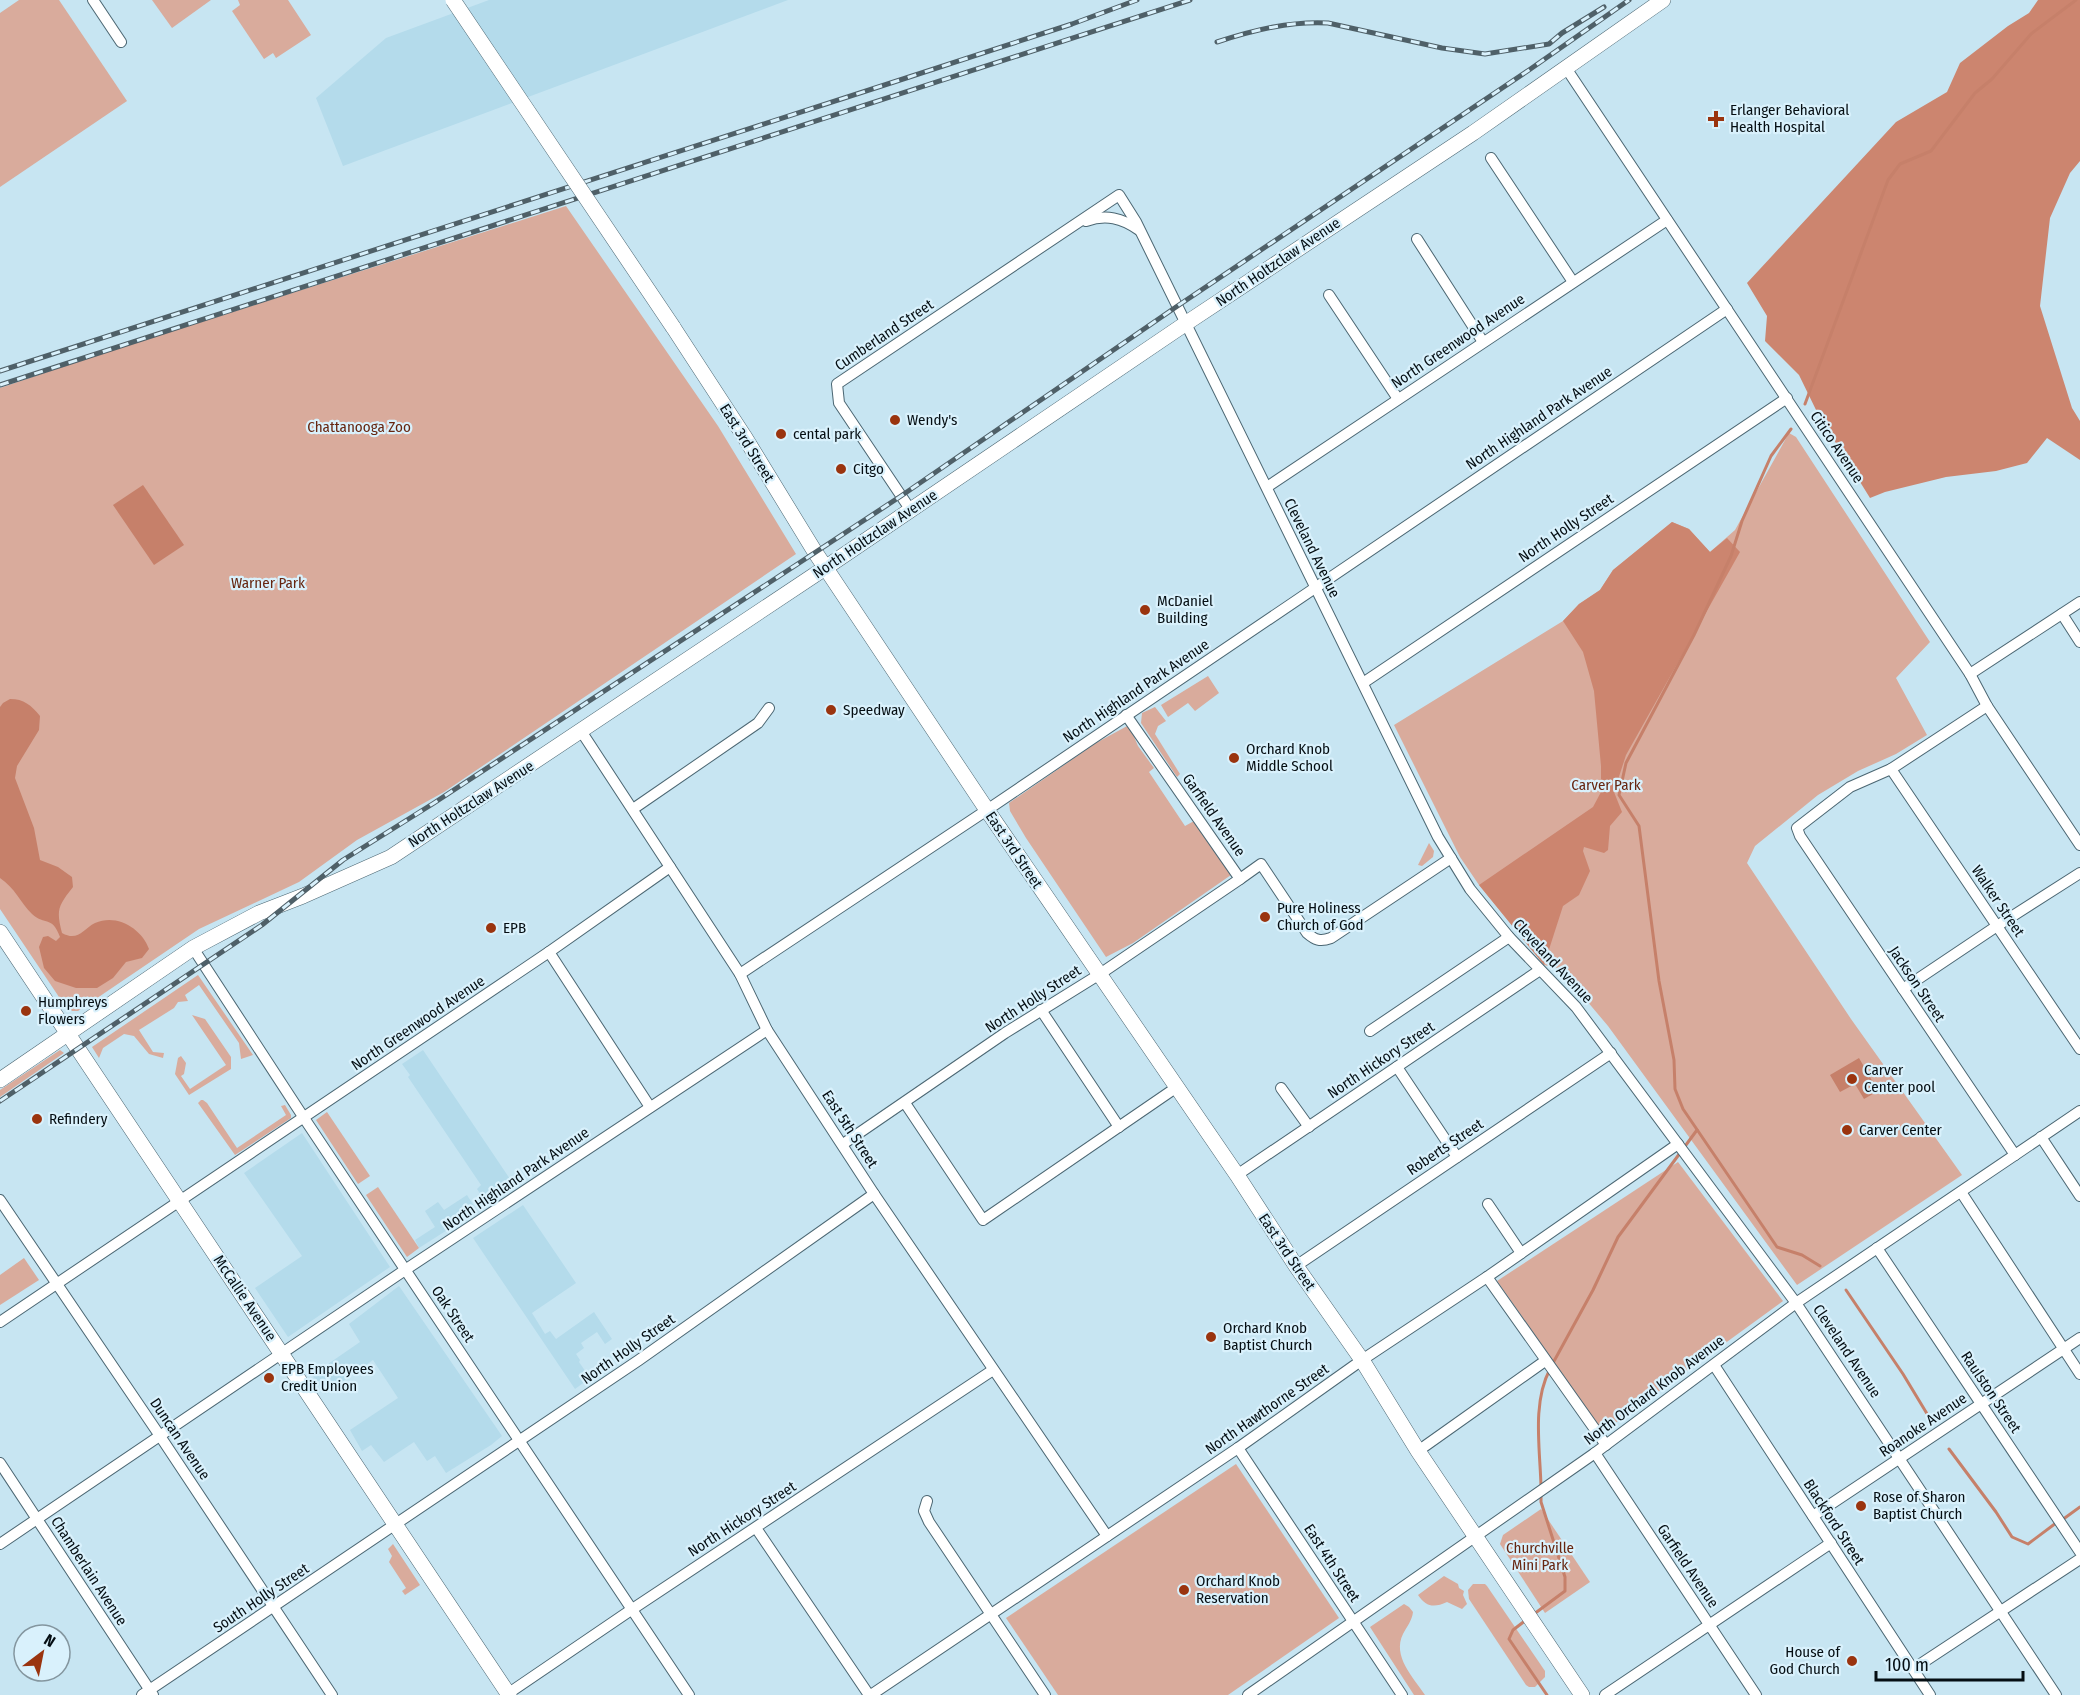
<svg xmlns="http://www.w3.org/2000/svg" width="2080" height="1695" viewBox="0 0 2080 1695" font-family="'Fira Sans Condensed',sans-serif">
<style>
.built{fill:#b4dbeb}
.green{fill:#d9ab9c}
.forest{fill:#cc856f}
.water{fill:#c6806a}
.lines{fill:none;stroke-linecap:round;stroke-linejoin:round}
.stream{stroke:#c6806a;stroke-width:3}
.street-casing{stroke:#4c6773;stroke-width:12}
.secondary-casing{stroke:#4c6773;stroke-width:16}
.street{stroke:#fff;stroke-width:10}
.secondary{stroke:#fff;stroke-width:15}
.rail-casing{stroke:#4f6068;stroke-width:5}
.rail{stroke:#d9f1fc;stroke-width:3;stroke-dasharray:9;stroke-linecap:butt}
.secondary-bridge-casing{stroke:#4c6773;stroke-width:16;stroke-linecap:butt}
.secondary-bridge{stroke:#fff;stroke-width:15}
.poi-dot{fill:#9a340f;stroke:#d9f1fc;stroke-width:2}
.labels{text-anchor:middle;dominant-baseline:central;stroke-width:4.5;stroke-linejoin:round;paint-order:stroke}
.poi-label{font-size:15px;fill:#050e13;stroke:#d9f1fc;text-anchor:start}
.street-label{font-size:15px;fill:#050e13;stroke:#d9f1fc}
.park-label{font-size:15px;fill:#672610;stroke:#d9f1fc}
</style>
<rect width="100%" height="100%" fill="#c7e5f2"/>
<g class="built">
<polygon points="489,0 788,0 343,166 316,98 386,38"/>
<polygon points="423,1050 514,1185 487,1204 477,1189 481,1185 408,1077 410,1075 402,1064"/>
<polygon points="302,1133 390,1267 288,1337 255,1288 302,1256 244,1173"/>
<polygon points="467,1195 477,1211 419,1248 415,1240 435,1227 425,1211 438,1202 444,1210"/>
<polygon points="523,1205 576,1283 532,1313 545,1334 550,1331 556,1339 594,1312 612,1339 605,1344 597,1332 581,1343 584,1348 576,1354 580,1360 579,1362 590,1378 575,1389 473,1238"/>
<polygon points="399,1286 502,1436 491,1445 446,1473 435,1456 427,1461 414,1442 384,1462 371,1445 362,1451 350,1430 398,1398 373,1360 325,1394 312,1375 360,1342 349,1324"/>
</g>
<g class="green">
<polygon points="19,0 59,0 127,101 0,187 0,13"/>
<polygon points="152,0 211,0 172,28"/>
<polygon points="238,0 288,0 311,35 276,58 273,53 264,59 232,11 240,5"/>
<polygon points="566,206 718,426 796,554 444,792 357,840 299,882 199,929 78,1011 72,1011 59,997 0,909 0,388 97,355"/>
<polygon points="1789,433 1796,437 1930,642 1896,678 1927,735 1896,754 1858,771 1818,795 1755,846 1747,863 1851,1019 1962,1175 1797,1285 1608,1026 1560,969 1544,965 1479,885 1460,857 1394,725 1563,621 1579,604 1600,590 1613,570 1672,522 1689,529 1710,552 1735,530"/>
<polygon points="1208,676 1219,693 1195,711 1188,703 1168,717 1161,705"/>
<polygon points="1155,707 1166,721 1158,726 1155,734 1180,774 1177,777 1141,723 1142,713"/>
<polygon points="1129,725 1138,746 1154,768 1149,772 1185,826 1194,821 1231,875 1133,943 1106,957 1026,838 1010,811 1009,803 1096,743"/>
<polygon points="1429,843 1434,851 1433,857 1422,866 1418,865"/>
<polygon points="198,975 253,1055 241,1059 239,1043 199,985 185,995 188,1001 178,1002 174,1008 139,1030 153,1052 164,1053 163,1058 149,1054 134,1036 124,1034 103,1048 99,1058 92,1047"/>
<polygon points="192,1015 205,1019 231,1057 231,1069 189,1095 175,1074 178,1058 181,1056 186,1063 184,1074 181,1076 190,1089 226,1065"/>
<polygon points="60,1050 64,1053 0,1097 0,1090"/>
<polygon points="201,1100 203,1100 207,1103 237,1148 286,1115 281,1106 285,1105 291,1115 291,1118 235,1155 198,1103"/>
<polygon points="327,1112 370,1176 358,1184 316,1120"/>
<polygon points="1678,1162 1783,1301 1603,1432 1497,1281"/>
<polygon points="378,1187 419,1248 407,1257 366,1195"/>
<polygon points="24,1258 39,1280 0,1305 0,1275"/>
<polygon points="1236,1464 1339,1618 1228,1695 1058,1695 1006,1618"/>
<polygon points="1541,1509 1590,1582 1545,1613 1500,1544 1503,1535"/>
<polygon points="393,1544 420,1585 405,1595 402,1591 406,1588 389,1562 392,1556 388,1549"/>
<path d="M 1444,1576 L 1458,1584 L 1459,1588 L 1464,1591 L 1463,1595 L 1467,1604 L 1462,1609 L 1447,1602 C 1434,1608 1426,1607 1418,1595 Z"/>
<polygon points="1473,1584 1485,1584 1487,1586 1545,1671 1545,1677 1535,1687 1529,1687 1526,1685 1469,1599 1468,1590"/>
<path d="M 1404,1604 L 1409,1607 L 1413,1612 C 1412,1621 1407,1626 1403,1634 C 1392,1656 1413,1677 1425,1695 L 1414,1695 L 1370,1627 Z"/>
</g>
<g class="forest">
<polygon points="2038,0 2080,0 2080,161 2070,173 2050,218 2040,306 2072,408 2080,421 2080,460 2047,438 2027,463 1996,471 1946,477 1885,492 1870,498 1818,414 1799,375 1765,341 1767,316 1747,283 1896,122 1947,92 1960,63 2008,26 2029,13"/>
<polygon points="1672,522 1689,529 1710,552 1727,538 1740,552 1626,755 1614,792 1622,812 1610,826 1608,850 1604,853 1584,847 1583,851 1590,871 1579,895 1563,906 1544,965 1479,885 1593,807 1601,792 1601,766 1594,691 1583,652 1563,621 1579,604 1600,590 1613,570"/>
</g>
<g class="water">
<polygon points="143,485 184,545 154,565 113,505"/>
<path d="M 10,699 C 24,699 31,705 40,716 L 39,730 L 17,766 L 15,778 L 34,828 L 40,860 L 58,867 L 72,877 L 73,887 C 58,906 56,910 62,933 C 78,942 83,929 95,923 C 117,913 142,929 149,949 L 142,958 L 126,962 L 113,978 L 97,988 L 76,988 L 55,981 L 44,968 L 39,947 L 43,937 L 48,936 L 56,941 L 60,937 C 52,915 45,926 32,914 C 20,902 15,888 0,878 L 0,707 L 3,703 Z"/>
<polygon points="1859,1058 1878,1091 1864,1099 1855,1084 1840,1092 1830,1075"/>
</g>
<g class="lines">
<g class="stream">
<polyline points="1805,404 1888,180 1900,164 1931,151 1975,93 1992,79 2031,34 2076,0"/>
<polyline points="1791,429 1771,456 1742,521 1731,556 1694,635 1626,763 1619,795 1639,826 1659,981 1674,1060 1675,1089 1683,1109 1777,1247 1802,1255 1820,1266"/>
<polyline points="1846,1290 1903,1374 1932,1422"/>
<polyline points="1553,1363 1593,1290 1618,1237 1697,1130"/>
<polyline points="1949,1449 1996,1512 2012,1537 2028,1544 2056,1523"/>
<path d="M 1541,1486 C 1540,1448 1532,1403 1550,1369"/>
<polyline points="2062,1520 2080,1507"/>
<polyline points="1534,1614 1565,1591 1565,1577 1541,1502 1541,1496"/>
<polyline points="1526,1620 1513,1630 1509,1639 1547,1695"/>
</g>
<defs>
<g id="street">
<polyline points="93,0 121,42"/>
<polyline points="1566,68 1970,674 1987,706 2080,845"/>
<polyline points="1491,158 1573,282"/>
<path d="M 1086,221 C 1106,214 1122,218 1139,230"/>
<polyline points="1417,239 1483,342"/>
<polyline points="1329,295 1398,399"/>
<polyline points="1267,487 1667,220"/>
<polyline points="910,509 839,403 837,384 1119,195 1136,222 1438,837 1470,889 1509,937 1576,1007 1796,1303 2056,1695"/>
<polyline points="2062,614 2080,642"/>
<polyline points="1970,674 2080,602"/>
<polyline points="1363,683 1787,398"/>
<polyline points="1987,706 1891,769 1850,787 1797,828 1800,836 2015,1155"/>
<path d="M 1126,715 L 1240,879 L 1261,864 L 1307,933 C 1315,940 1320,942 1331,938 L 1451,858"/>
<polyline points="581,731 740,974 767,1030 874,1194 1107,1536"/>
<polyline points="1891,769 2080,1049"/>
<polyline points="633,809 758,723 769,708"/>
<polyline points="193,948 304,1118 689,1695"/>
<polyline points="549,952 650,1107"/>
<polyline points="740,974 987,810 1727,309"/>
<polyline points="1903,989 1997,926 2080,873"/>
<polyline points="1041,1010 1119,1127"/>
<polyline points="1370,1031 1509,937"/>
<polyline points="1397,1067 1457,1157"/>
<polyline points="1281,1088 1309,1127"/>
<polyline points="905,1103 983,1220 1177,1087"/>
<polyline points="2041,1137 2080,1196"/>
<polyline points="843,1144 1005,1033 1100,974 1240,879"/>
<polyline points="1237,1175 1540,970"/>
<polyline points="1961,1192 2080,1374"/>
<polyline points="0,1200 160,1436 332,1695"/>
<polyline points="1488,1204 1521,1253"/>
<polyline points="1877,1248 2080,1552"/>
<polyline points="1296,1266 1611,1053"/>
<polyline points="1487,1277 1606,1445"/>
<polyline points="0,1322 549,952 670,867"/>
<polyline points="1714,1365 1930,1695"/>
<polyline points="1238,1448 1402,1695"/>
<polyline points="1418,1451 1545,1361"/>
<polyline points="1595,1453 1756,1695"/>
<polyline points="0,1463 153,1695"/>
<polyline points="927,1501 924,1511 929,1522 1045,1695"/>
<polyline points="1813,1516 2080,1338"/>
<polyline points="756,1528 869,1695"/>
<polyline points="0,1544 405,1270 767,1030"/>
<polyline points="1913,1669 2080,1559"/>
<polyline points="142,1695 639,1360 874,1194"/>
<polyline points="506,1695 631,1610 993,1370"/>
<polyline points="871,1695 1238,1448 1362,1360 1487,1277 1678,1144"/>
<polyline points="1248,1695 1595,1453 1796,1303 2080,1111"/>
<polyline points="1605,1695 1831,1543"/>
</g>
<g id="secondary">
<polyline points="673,327 744,436 815,552 987,810 1237,1175 1296,1266 1362,1360 1418,1451 1582,1695"/>
<polyline points="0,932 509,1695"/>
<polyline points="0,1080 193,948 259,913 303,896 391,857 825,568 1185,324 1473,133 1663,0"/>
</g>
</defs>
<use href="#street" class="street-casing"/>
<use href="#secondary" class="secondary-casing"/>
<use href="#street" class="street"/>
<use href="#secondary" class="secondary"/>
<defs>
<g id="rail">
<path d="M 1217,42 C 1254,30 1290,21 1328,23 L 1442,48 L 1485,54 L 1549,44 L 1562,33 L 1604,7"/>
<polyline points="0,371 903,79 1072,24 1137,0"/>
<polyline points="0,385 1190,0"/>
<polyline points="0,1101 262,925 343,860 434,803 901,496 1176,307 1529,70 1629,0"/>
</g>
</defs>
<use href="#rail" class="rail-casing"/>
<use href="#rail" class="rail"/>
<defs>
<polyline id="secondary-bridge" points="453,0 673,327"/>
</defs>
<use href="#secondary-bridge" class="secondary-bridge-casing"/>
<use href="#secondary-bridge" class="secondary-bridge"/>
</g>
<g class="poi-dot">
<path d="M1713 110h6v6h6v6h-6v6h-6v-6h-6v-6h6z"/>
<circle cx="895" cy="420" r="6"/>
<circle cx="781" cy="434" r="6"/>
<circle cx="841" cy="469" r="6"/>
<circle cx="1145" cy="610" r="6"/>
<circle cx="831" cy="710" r="6"/>
<circle cx="1234" cy="758" r="6"/>
<circle cx="1265" cy="917" r="6"/>
<circle cx="491" cy="928" r="6"/>
<circle cx="26" cy="1011" r="6"/>
<circle cx="1852" cy="1079" r="6"/>
<circle cx="37" cy="1119" r="6"/>
<circle cx="1847" cy="1130" r="6"/>
<circle cx="1211" cy="1337" r="6"/>
<circle cx="269" cy="1378" r="6"/>
<circle cx="1861" cy="1506" r="6"/>
<circle cx="1184" cy="1590" r="6"/>
<circle cx="1852" cy="1661" r="6"/>
</g>
<g class="labels">
<g class="poi-label">
<text x="1730" y="110">Erlanger Behavioral<tspan x="1730" dy="17">Health Hospital</tspan></text>
<text x="907" y="420">Wendy's</text>
<text x="793" y="434">cental park</text>
<text x="853" y="469">Citgo</text>
<text x="1157" y="601">McDaniel<tspan x="1157" dy="17">Building</tspan></text>
<text x="843" y="710">Speedway</text>
<text x="1246" y="749">Orchard Knob<tspan x="1246" dy="17">Middle School</tspan></text>
<text x="1277" y="908">Pure Holiness<tspan x="1277" dy="17">Church of God</tspan></text>
<text x="503" y="928">EPB</text>
<text x="38" y="1002">Humphreys<tspan x="38" dy="17">Flowers</tspan></text>
<text x="1864" y="1070">Carver<tspan x="1864" dy="17">Center pool</tspan></text>
<text x="49" y="1119">Refindery</text>
<text x="1859" y="1130">Carver Center</text>
<text x="1223" y="1328">Orchard Knob<tspan x="1223" dy="17">Baptist Church</tspan></text>
<text x="281" y="1369">EPB Employees<tspan x="281" dy="17">Credit Union</tspan></text>
<text x="1873" y="1497">Rose of Sharon<tspan x="1873" dy="17">Baptist Church</tspan></text>
<text x="1196" y="1581">Orchard Knob<tspan x="1196" dy="17">Reservation</tspan></text>
<text x="1840" y="1652" text-anchor="end">House of<tspan x="1840" dy="17">God Church</tspan></text>
</g>
<g class="street-label">
<text transform="translate(1278 262) rotate(-34)">North Holtzclaw Avenue</text>
<text transform="translate(884 335) rotate(-34)">Cumberland Street</text>
<text transform="translate(1458 341) rotate(-34)">North Greenwood Avenue</text>
<text transform="translate(1539 418) rotate(-34)">North Highland Park Avenue</text>
<text transform="translate(747 443) rotate(58)">East 3rd Street</text>
<text transform="translate(1837 447) rotate(56)">Citico Avenue</text>
<text transform="translate(1566 528) rotate(-34)">North Holly Street</text>
<text transform="translate(875 534) rotate(-34)">North Holtzclaw Avenue</text>
<text transform="translate(1312 548) rotate(64)">Cleveland Avenue</text>
<text transform="translate(1136 691) rotate(-34)">North Highland Park Avenue</text>
<text transform="translate(471 804) rotate(-33)">North Holtzclaw Avenue</text>
<text transform="translate(1214 815) rotate(55)">Garfield Avenue</text>
<text transform="translate(1014 850) rotate(56)">East 3rd Street</text>
<text transform="translate(1998 901) rotate(56)">Walker Street</text>
<text transform="translate(1553 961) rotate(47)">Cleveland Avenue</text>
<text transform="translate(1917 984) rotate(56)">Jackson Street</text>
<text transform="translate(1033 999) rotate(-33)">North Holly Street</text>
<text transform="translate(418 1023) rotate(-34)">North Greenwood Avenue</text>
<text transform="translate(1381 1060) rotate(-34)">North Hickory Street</text>
<text transform="translate(850 1129) rotate(57)">East 5th Street</text>
<text transform="translate(1445 1147) rotate(-34)">Roberts Street</text>
<text transform="translate(516 1179) rotate(-34)">North Highland Park Avenue</text>
<text transform="translate(1287 1252) rotate(56)">East 3rd Street</text>
<text transform="translate(245 1298) rotate(56)">McCallie Avenue</text>
<text transform="translate(453 1314) rotate(56)">Oak Street</text>
<text transform="translate(628 1349) rotate(-35)">North Holly Street</text>
<text transform="translate(1847 1351) rotate(56)">Cleveland Avenue</text>
<text transform="translate(1654 1390) rotate(-37)">North Orchard Knob Avenue</text>
<text transform="translate(1991 1392) rotate(56)">Raulston Street</text>
<text transform="translate(1267 1409) rotate(-35)">North Hawthorne Street</text>
<text transform="translate(1923 1425) rotate(-34)">Roanoke Avenue</text>
<text transform="translate(180 1439) rotate(56)">Duncan Avenue</text>
<text transform="translate(742 1519) rotate(-33)">North Hickory Street</text>
<text transform="translate(1834 1522) rotate(57)">Blackford Street</text>
<text transform="translate(1332 1563) rotate(57)">East 4th Street</text>
<text transform="translate(1688 1566) rotate(56)">Garfield Avenue</text>
<text transform="translate(89 1571) rotate(57)">Chamberlain Avenue</text>
<text transform="translate(261 1598) rotate(-34)">South Holly Street</text>
</g>
<g class="park-label">
<text x="359" y="427">Chattanooga Zoo</text>
<text x="268" y="583">Warner Park</text>
<text x="1606" y="785">Carver Park</text>
<text x="1540" y="1548">Churchville<tspan x="1540" dy="17">Mini Park</tspan></text>
</g>
</g>
<g transform="translate(42 1653) rotate(32)"><circle r="28" fill="#d9f1fc" stroke="#84969f" stroke-width="1.5"/>
<path d="M0-4.5L10 22L0 15L-10 22Z" fill="#9a340f"/>
<text y="-9" font-size="16" font-weight="bold" text-anchor="middle" fill="#050e13">N</text>
</g>
<path d="M1876 1671v9h147v-9" fill="none" stroke="#050e13" stroke-width="3"/>
<text x="1885" y="1671" font-size="18" fill="#050e13" stroke="#d9f1fc" stroke-width="4.5" paint-order="stroke">100 m</text>
</svg>
